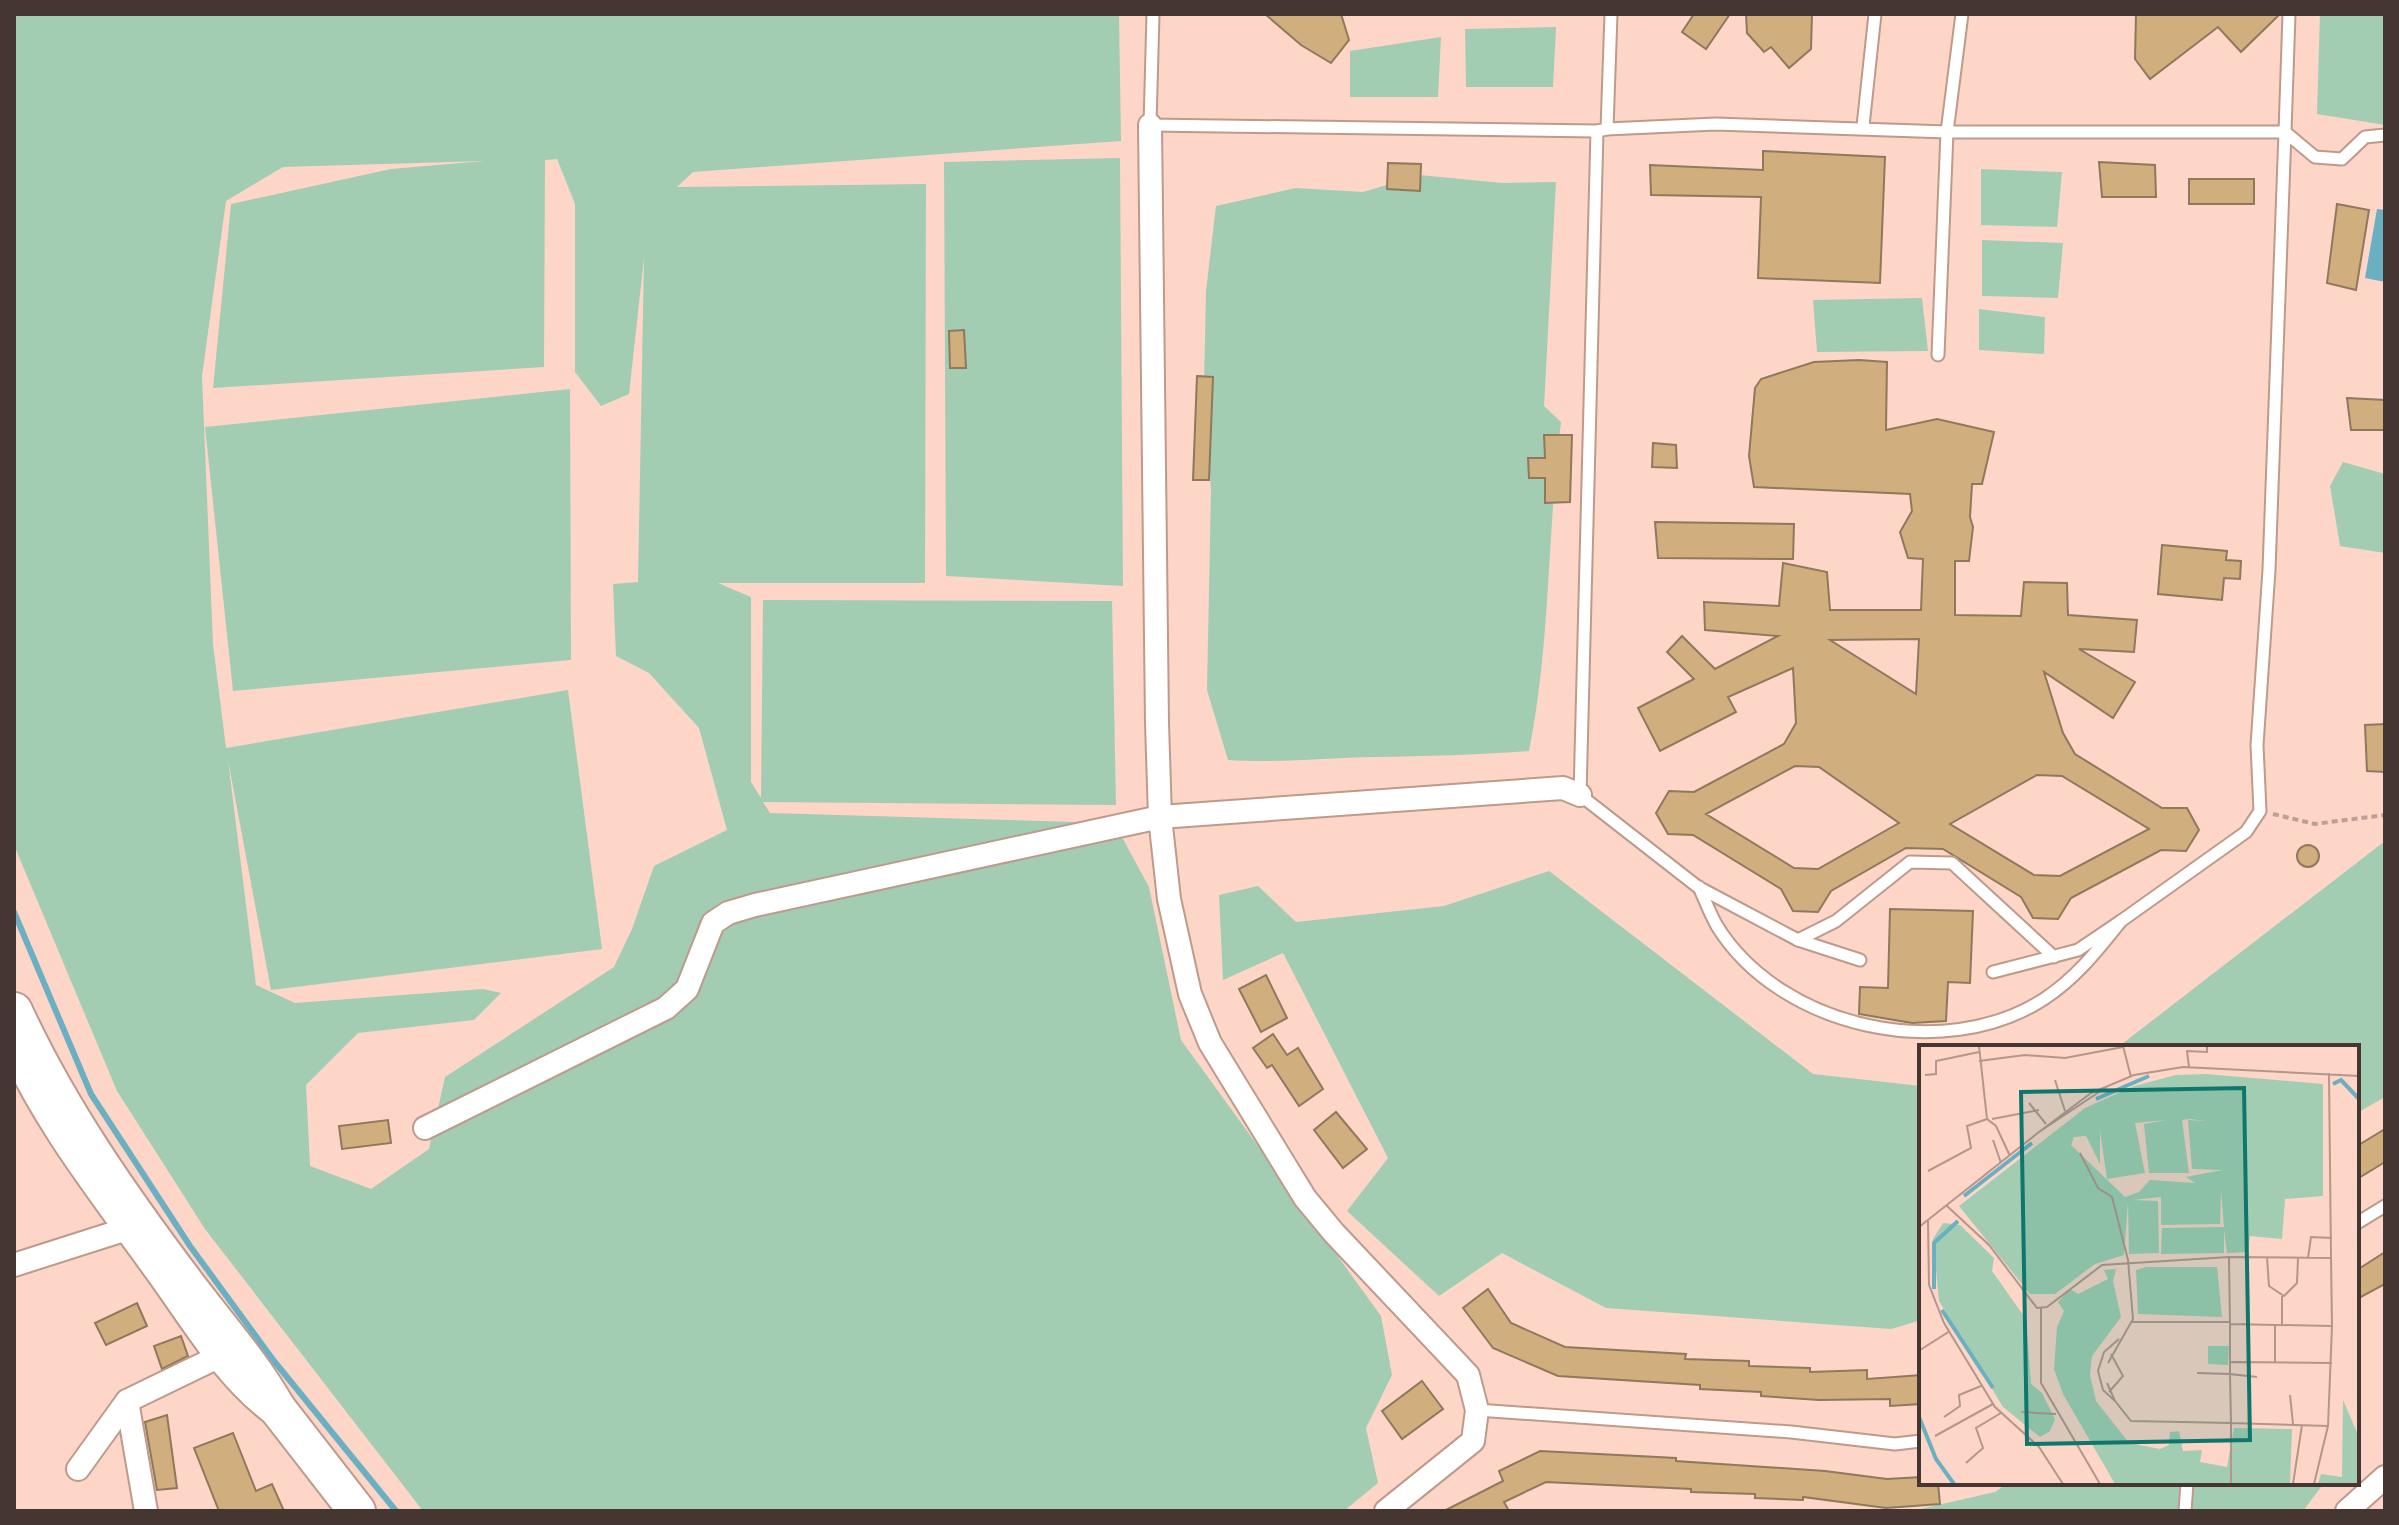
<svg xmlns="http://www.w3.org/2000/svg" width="2399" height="1525" viewBox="0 0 2399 1525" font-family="'Open Sans',sans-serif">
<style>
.green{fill:#a3cdb2;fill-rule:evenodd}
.water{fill:#6bafc3}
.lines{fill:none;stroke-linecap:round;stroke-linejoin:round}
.stream{stroke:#6bafc3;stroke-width:6}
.building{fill:#d0ae7e;stroke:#8e795d;stroke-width:2;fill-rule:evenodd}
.lane-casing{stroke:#be9a8c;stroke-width:15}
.street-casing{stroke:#be9a8c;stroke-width:26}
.primary-casing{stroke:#be9a8c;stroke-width:40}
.path{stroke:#be9f93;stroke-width:4;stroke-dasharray:6 4;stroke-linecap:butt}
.lane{stroke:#fff;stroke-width:11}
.street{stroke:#fff;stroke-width:22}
.primary{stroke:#fff;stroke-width:36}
.inset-river{fill:none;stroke:#6bafc3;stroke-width:4}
.inset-road{fill:none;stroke:#b4968b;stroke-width:2}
.view{fill:#0f766e;fill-opacity:0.15;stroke:#0f766e;stroke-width:4}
.inset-edge{fill:none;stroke:#463631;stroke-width:4}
</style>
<rect width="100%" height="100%" fill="#fdd6c7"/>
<g class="green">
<path d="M 14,14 L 1119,14 L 1121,141 L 693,172 L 677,187 L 926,184 L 925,583 L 718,583 L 751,597 L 751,782 L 761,798 L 763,600 L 1112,601 L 1116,805 L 763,802 L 770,813 L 1076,822 L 1123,839 L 1149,887 L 1181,1040 L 1381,1316 L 1392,1375 L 1366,1428 L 1378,1483 L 1344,1511 L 423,1511 L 205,1229 L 117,1091 L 14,845 ZM 557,159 L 575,204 L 575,372 L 601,406 L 629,394 L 644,258 L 638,582 L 613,584 L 616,656 L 649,673 L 699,728 L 727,830 L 654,866 L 632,929 L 614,967 L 445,1077 L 429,1149 L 371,1189 L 310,1166 L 306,1085 L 358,1033 L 474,1020 L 501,993 L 483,989 L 295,1003 L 256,985 L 228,760 L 271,990 L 602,949 L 568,690 L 226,748 L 213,644 L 202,376 L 226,201 L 283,167 L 484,161 L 391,169 L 231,204 L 213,388 L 544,367 L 545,160 Z"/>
<polygon points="2320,14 2385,14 2385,125 2317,114"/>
<polygon points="1556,27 1553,87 1466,87 1465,29"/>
<polygon points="1441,37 1438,97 1350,97 1350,51"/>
<polygon points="1120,158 1123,586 946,576 944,162"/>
<polygon points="1981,169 2062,172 2057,227 1981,225"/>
<path d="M 1420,175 L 1502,183 L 1556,182 L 1544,406 L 1561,422 C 1547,531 1551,642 1529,751 C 1477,755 1427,756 1375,757 C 1324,758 1280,763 1228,760 L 1207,690 L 1211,490 L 1204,385 L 1206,291 L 1216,206 L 1296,188 L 1363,192 Z"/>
<polygon points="1982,240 2063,243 2058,298 1982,296"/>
<polygon points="1922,298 1928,351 1817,352 1813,300"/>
<polygon points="1979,309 2045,317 2044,354 1979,350"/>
<polygon points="570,389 571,660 233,691 205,427"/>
<polygon points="2343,462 2385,474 2385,553 2340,546 2330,486"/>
<polygon points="2385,841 2385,1097 2357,1113 2357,1047 2118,1047"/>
<polygon points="1549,871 1813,1074 1921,1086 1921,1320 1891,1329 1606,1308 1502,1253 1439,1296 1347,1211 1388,1158 1283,953 1223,980 1219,895 1258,886 1296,922 1444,906"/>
<polygon points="2008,1483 2324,1483 2303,1511 1912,1511 1995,1492"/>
</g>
<polygon class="water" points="2377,209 2385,210 2385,282 2365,278"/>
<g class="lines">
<polyline class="stream" points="14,912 91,1094 190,1246 274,1361 396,1511"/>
</g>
<g class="building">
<polygon points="1265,14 1341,14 1349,40 1331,63 1301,45"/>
<polygon points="1694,14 1730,14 1706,49 1682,32"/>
<polygon points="1746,14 1812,14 1811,49 1789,68 1771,47 1764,52 1747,33"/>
<polygon points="2136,14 2280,14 2241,52 2218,27 2150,79 2135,59"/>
<polygon points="1763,151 1885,157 1880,283 1758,278 1761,197 1651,195 1650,165 1763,170"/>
<polygon points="2099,162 2155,165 2156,197 2102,197"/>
<polygon points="1388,163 1421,164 1420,191 1387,189"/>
<rect x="2189" y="179" width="65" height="25"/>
<polygon points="2337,204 2369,210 2356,290 2327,283"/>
<polygon points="964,330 966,368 950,368 949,331"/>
<path d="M 1859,360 L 1887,362 L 1886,430 L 1937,419 L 1994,432 L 1982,484 L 1972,484 L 1970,517 L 1973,527 L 1969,561 L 1955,561 L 1955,615 L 2021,616 L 2024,582 L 2067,583 L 2068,615 L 2137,620 L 2134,652 L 2079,649 L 2135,682 L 2113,718 L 2044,672 L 2063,733 L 2075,754 L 2162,808 L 2187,808 L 2199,830 L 2186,851 L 2161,850 L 2071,898 L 2058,919 L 2033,918 L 2021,897 L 1943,849 L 1906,848 L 1831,891 L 1818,912 L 1793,911 L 1781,889 L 1693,835 L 1668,834 L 1656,813 L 1669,791 L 1694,792 L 1784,744 L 1796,723 L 1793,668 L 1728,697 L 1736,712 L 1660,751 L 1638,708 L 1694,679 L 1667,652 L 1682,636 L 1715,669 L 1778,636 L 1705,630 L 1704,602 L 1779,606 L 1783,563 L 1827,572 L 1830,610 L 1921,610 L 1923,559 L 1908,558 L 1900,532 L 1912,511 L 1910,494 L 1754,487 L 1749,456 L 1755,388 L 1761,379 L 1814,362 ZM 1919,639 L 1916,694 L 1830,640 ZM 1795,766 L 1819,767 L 1899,823 L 1818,869 L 1794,868 L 1706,814 ZM 2037,775 L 2062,776 L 2149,829 L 2060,876 L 2034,875 L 1950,824 Z"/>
<polygon points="1197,376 1213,377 1209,480 1193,480"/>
<polygon points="2347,398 2385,400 2385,430 2351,430"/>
<polygon points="1544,435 1572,435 1570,502 1545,503 1545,478 1529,478 1528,458 1545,458"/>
<polygon points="1653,443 1676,445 1677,468 1652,467"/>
<polygon points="1655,522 1794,524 1793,559 1658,558"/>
<polygon points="2162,545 2227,551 2226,560 2241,561 2240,579 2224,578 2222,600 2158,594"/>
<polygon points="2385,724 2385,772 2367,771 2365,725"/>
<circle cx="2308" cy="856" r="11"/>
<polygon points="1890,909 1973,911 1970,983 1948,982 1946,1021 1912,1023 1859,1014 1860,987 1888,988"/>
<polygon points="1266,975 1287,1018 1261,1032 1239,989"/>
<polygon points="1273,1034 1287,1055 1298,1048 1323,1089 1299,1106 1272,1065 1267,1068 1253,1048"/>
<polygon points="1336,1112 1367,1149 1343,1168 1314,1130"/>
<polygon points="388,1120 391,1143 342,1149 339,1126"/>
<polygon points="2385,1129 2385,1162 2357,1179 2357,1146"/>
<polygon points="2385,1252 2385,1284 2357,1299 2357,1270"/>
<polygon points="1488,1289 1511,1323 1565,1347 1686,1354 1685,1359 1749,1361 1749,1366 1810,1368 1810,1372 1867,1370 1867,1379 1921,1375 1921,1404 1890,1406 1890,1399 1819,1400 1761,1396 1761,1392 1700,1389 1700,1385 1558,1376 1493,1348 1463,1308"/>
<polygon points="137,1303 147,1326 106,1345 95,1323"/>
<polygon points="181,1336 188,1356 162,1369 154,1346"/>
<polygon points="1422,1381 1443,1409 1402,1439 1382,1411"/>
<polygon points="167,1415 177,1488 157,1490 145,1422"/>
<polygon points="233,1433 256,1491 272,1484 284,1511 219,1511 194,1448"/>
<polygon points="1540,1451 1676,1458 1676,1461 1825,1471 1887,1479 1921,1477 1921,1483 1938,1483 1940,1504 1886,1508 1803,1497 1803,1500 1755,1498 1755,1494 1691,1492 1691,1489 1546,1482 1504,1502 1509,1511 1444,1511 1503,1481 1499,1471"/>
</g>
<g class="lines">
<defs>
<g id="lane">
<polyline points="1153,14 1150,125 1597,131 1607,129 1611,14"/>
<polyline points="2289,14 2285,132 2315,157 2342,159 2365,137 2385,135"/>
<polyline points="1863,126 1875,14"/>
<polyline points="1607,129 1716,124 1947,132 1962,14"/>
<polyline points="1597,131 1580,795 1698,887 1798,940 1860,960"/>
<polyline points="1938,355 1947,132 2285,132 2269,570 2257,745 2260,811 2246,832 2121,921"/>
<path d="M 1699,887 C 1705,900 1710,914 1717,926 C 1780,1028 1944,1064 2044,999 C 2076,978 2097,951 2121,921 L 2078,950 L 1993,972"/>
<polyline points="1798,940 1836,921 1910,862 1952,863 2054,957"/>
<polyline points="2357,1223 2385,1206"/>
<polyline points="1477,1410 1791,1432 1895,1444 1921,1441"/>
<polyline points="2185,1511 2187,1483"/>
</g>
<g id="street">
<polyline points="1150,125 1157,723 1160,817 1169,899 1190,994 1210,1043 1305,1198 1334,1233 1468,1375 1477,1410 1473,1441 1386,1511"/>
<polyline points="425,1128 666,1008 687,989 713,923 728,913 755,905 1160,817 1563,788 1580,795"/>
<polyline points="14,1265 133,1227"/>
<polyline points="127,1401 146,1511"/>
<polyline points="78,1469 127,1401 224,1354"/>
<polyline points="2347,1511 2385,1477"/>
</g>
<g id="primary">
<path d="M 14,1011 C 59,1109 122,1199 187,1285 C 218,1326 252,1364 277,1408 C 229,1372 197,1316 162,1268 C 109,1194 50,1121 14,1038"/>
<polyline points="277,1408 357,1511"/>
</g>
</defs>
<use href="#lane" class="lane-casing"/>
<use href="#street" class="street-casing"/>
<use href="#primary" class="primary-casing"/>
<polyline class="path" points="2273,814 2315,824 2385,815"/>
<use href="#lane" class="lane"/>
<use href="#street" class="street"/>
<use href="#primary" class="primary"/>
</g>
<g transform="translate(1919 1045)">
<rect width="440" height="440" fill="#fdd6c7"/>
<path d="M 287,29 L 404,39 L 404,151 L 366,154 L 363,194 L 331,191 L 329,207 L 308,208 L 305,184 L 305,208 L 242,209 L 243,183 L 305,182 L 302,145 L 301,179 L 242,180 L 242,152 L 213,155 L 239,156 L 240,208 L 210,209 L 209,157 L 205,210 L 176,219 L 136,249 L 111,249 L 40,161 L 166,63 L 215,41 L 257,30 ZM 271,74 L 287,76 L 269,75 L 273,124 L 303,125 L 267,132 L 276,138 L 231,135 L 220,147 L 206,152 L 152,100 L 155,92 L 167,91 L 181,119 L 181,86 L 188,134 L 226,128 L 216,78 L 247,75 L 225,79 L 230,128 L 270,128 L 263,75 ZM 24,178 L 41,180 L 75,213 L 73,226 L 107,274 L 112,339 L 123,348 L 136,374 L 131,386 L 121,392 L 84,362 L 20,256 L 14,194 ZM 227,222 L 298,222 L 303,272 L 219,269 L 217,225 ZM 197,224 L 194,236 L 202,272 L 173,311 L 171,330 L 177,356 L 210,398 L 241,404 L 250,400 L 251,387 L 260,386 L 264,406 L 283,405 L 281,417 L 308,422 L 315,383 L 373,384 L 371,439 L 196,439 L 144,349 L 135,324 L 138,282 L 145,266 L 139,257 L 151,244 L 159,249 L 189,234 L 185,225 ZM 289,301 L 310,301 L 309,320 L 289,319 ZM 424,355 L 440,392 L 440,439 L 399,439 L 402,429 L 423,432 Z" fill="#a3cdb2" fill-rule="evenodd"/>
<path class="inset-river" d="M 414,39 L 422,35 L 440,54M 177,54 L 230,31M 45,151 L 113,98M 15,244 L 15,198 L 39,176M 23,265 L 74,343M 0,372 L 17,414 L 35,439"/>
<path class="inset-road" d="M 60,1 L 68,74 L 77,81 L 91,111M 204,1 L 212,32M 60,16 L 106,10 L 146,13 L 204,2M 270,22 L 268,6 L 288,7 L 288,1M 410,28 L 412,213 L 310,212 L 311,279 L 413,281 L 412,213M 6,30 L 17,29 L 17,16 L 60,7M 136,35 L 146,66M 189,41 L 120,87 L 172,48 L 215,30 L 264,22 L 440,31M 110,58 L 127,79M 73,74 L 120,65M 74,95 L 82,118M 161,108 L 179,143 L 193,152 L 209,215 L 214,274 L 189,318M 9,126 L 52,103 L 48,81 L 68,74M 28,161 L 70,200 L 118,263 L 128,262 L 183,220 L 310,212M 9,176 L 10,240 L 25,278 L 76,362 L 120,402 L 144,439M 0,182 L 120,87M 348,212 L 350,241 L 365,251 L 378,238 L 379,213M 389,213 L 392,192 L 413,193M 122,263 L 122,338 L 181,439M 213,277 L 310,277M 311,279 L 311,329 L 338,332M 356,280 L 356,318M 363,280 L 363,251M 1,305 L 31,286M 312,317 L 413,318M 188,338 L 196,356 L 184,345 L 179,326 L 185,307 L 200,294M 190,347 L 204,331 L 192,309M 371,350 L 374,379M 196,356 L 212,376 L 312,378 L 311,329 L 278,328M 102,367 L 137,369M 25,372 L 41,361 L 40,350 L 62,341M 16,391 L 74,359M 47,418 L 64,403 L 57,383 L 82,368M 312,439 L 312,378 L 409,381 L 413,281M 374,439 L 383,380M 395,439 L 409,381"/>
<path class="view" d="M 325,43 L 331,395 L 108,399 L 102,47 Z"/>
<rect width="440" height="440" class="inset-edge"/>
</g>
<rect width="2399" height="1525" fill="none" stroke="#463631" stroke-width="32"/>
</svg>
